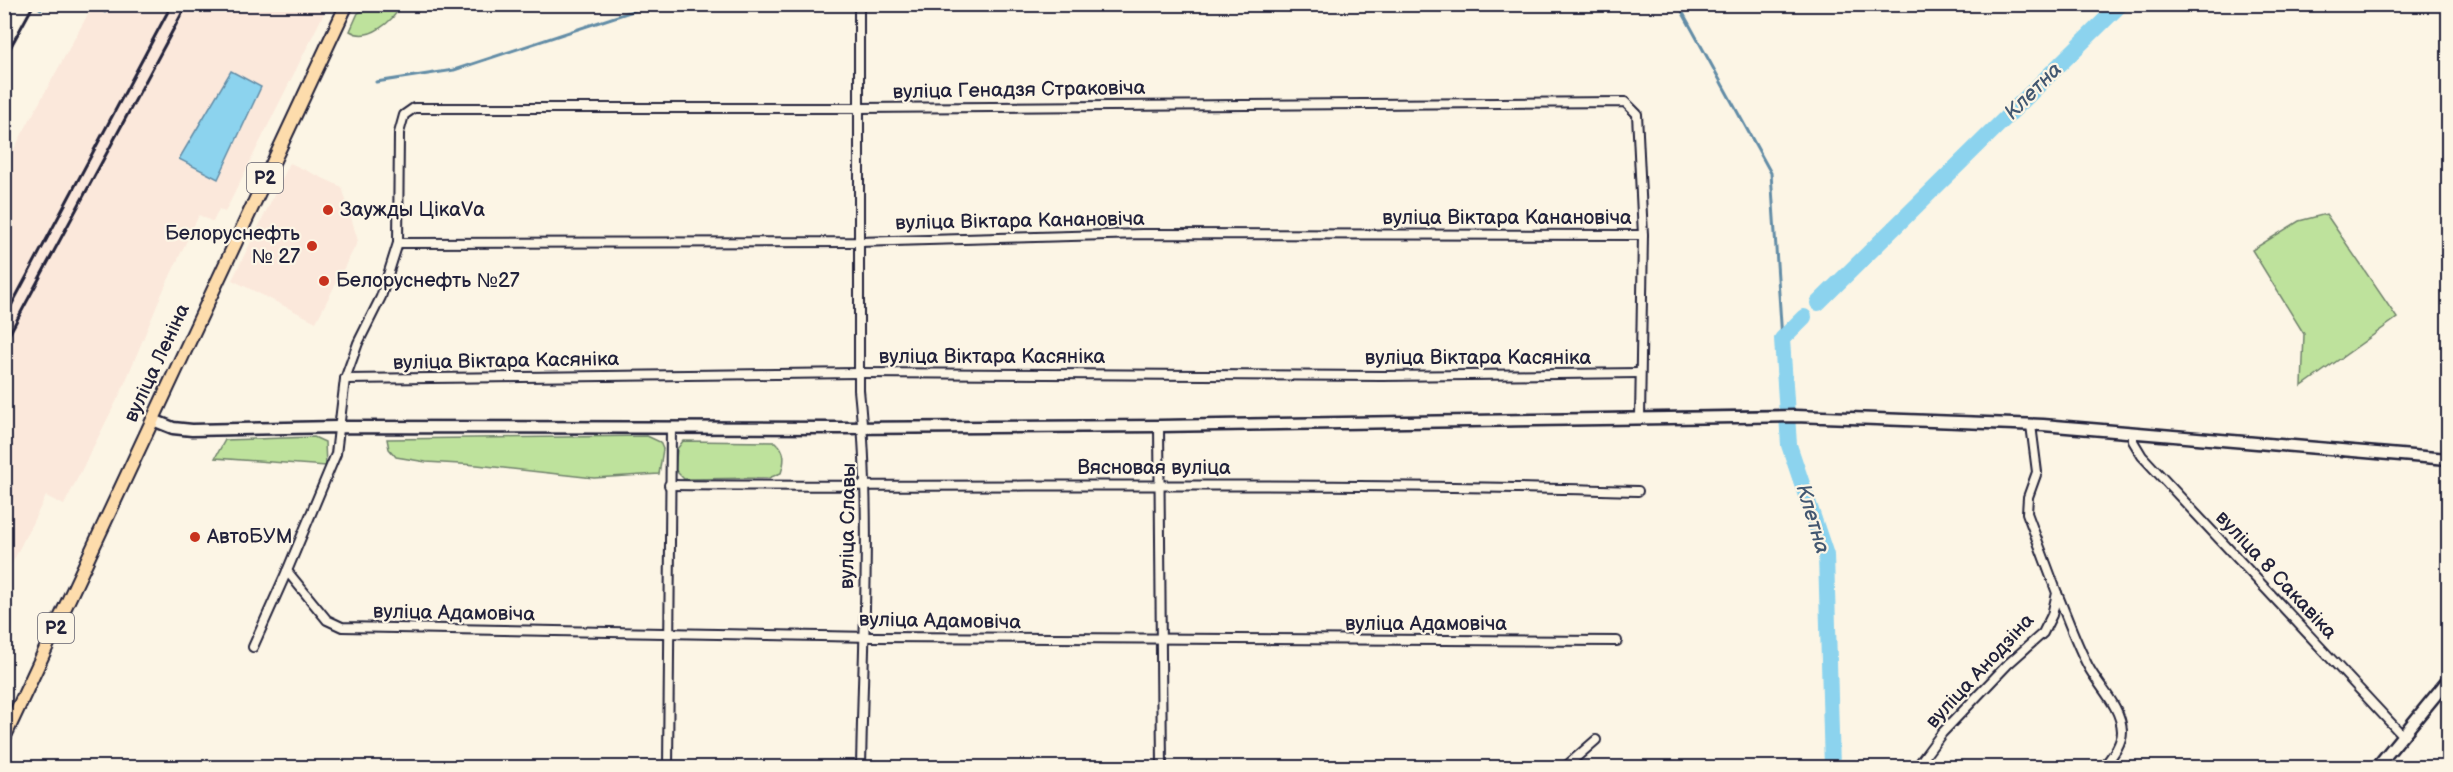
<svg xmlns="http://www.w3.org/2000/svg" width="2453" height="772" viewBox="0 0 2453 772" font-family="'Balsamiq Sans',sans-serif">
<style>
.built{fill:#fbe8db}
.green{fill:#bee29c;stroke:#70826c;stroke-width:1.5}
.water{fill:#8cd3ee;stroke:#628ca6;stroke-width:1.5}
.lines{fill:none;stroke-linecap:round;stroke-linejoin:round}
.stream{stroke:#628ca6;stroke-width:3}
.river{stroke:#8cd3ee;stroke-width:16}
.street-casing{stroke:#22223b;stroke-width:12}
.secondary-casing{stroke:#22223b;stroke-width:15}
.primary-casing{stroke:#22223b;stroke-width:16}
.street{stroke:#fcf5e5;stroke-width:8}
.secondary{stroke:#fcf5e5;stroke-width:10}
.primary{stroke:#fddcac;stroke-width:12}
.rail{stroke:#22223b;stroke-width:3}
.poi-dot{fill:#c8321e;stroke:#fcf5e5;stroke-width:2}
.labels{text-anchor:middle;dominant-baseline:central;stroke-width:4.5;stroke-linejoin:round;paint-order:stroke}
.shield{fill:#fcf5e5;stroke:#63616e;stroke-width:1.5}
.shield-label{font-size:18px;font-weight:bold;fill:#22223b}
.street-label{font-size:20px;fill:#22223b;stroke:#fcf5e5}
.poi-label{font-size:20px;fill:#22223b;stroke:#fcf5e5;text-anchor:start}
.water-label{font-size:21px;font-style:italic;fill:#425771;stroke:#fcf5e5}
</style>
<rect width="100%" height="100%" fill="#fcf5e5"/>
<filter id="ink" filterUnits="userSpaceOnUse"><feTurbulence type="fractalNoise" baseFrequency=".0167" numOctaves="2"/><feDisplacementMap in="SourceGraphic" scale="12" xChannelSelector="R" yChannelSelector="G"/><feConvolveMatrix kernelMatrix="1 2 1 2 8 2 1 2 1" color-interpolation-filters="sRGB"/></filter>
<g filter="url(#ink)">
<g class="built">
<polygon points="93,5 328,5 225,212 219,209 213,222 199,215 163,291 122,390 64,505 46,496 5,577 5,165"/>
<polygon points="290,163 342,187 358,241 316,322 232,280"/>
</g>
<g class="green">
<path d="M 374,5 L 401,5 C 394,20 369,43 350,31 L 358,13 Z"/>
<polygon points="2326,214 2397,318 2302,386 2304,334 2252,250 2299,221"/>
<polygon points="647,436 660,442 663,449 659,474 594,478 477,465 426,462 396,457 389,449 387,439"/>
<polygon points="314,437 325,442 326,466 215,458 225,440"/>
<path d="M 683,441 L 776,442 C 786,451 785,461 781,473 L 769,478 L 684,479 L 675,470 L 677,449 Z"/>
</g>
<polygon class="water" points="231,71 261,87 218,179 179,159"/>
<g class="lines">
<g class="stream">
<polyline points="34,4 41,9 52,4"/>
<polyline points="91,4 105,12"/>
<polyline points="1678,4 1771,173 1782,339"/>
<polyline points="376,82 454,70 654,4"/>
</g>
<g class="river">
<polyline points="1818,303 2121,4"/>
<polyline points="1804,317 1782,339 1789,445 1826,555 1832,768"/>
</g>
<defs>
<g id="street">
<path d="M 859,4 L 859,390 C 872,515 863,642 861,768"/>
<polyline points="398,243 858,242 1142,234 1643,235"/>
<polyline points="345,379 859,373 1383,376 1640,373"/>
<polyline points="1159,426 1162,768"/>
<polyline points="2133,433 2133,441 2142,456 2403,736"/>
<path d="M 669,485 C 992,488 1315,481 1638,491"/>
<polyline points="287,571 327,620 342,627 872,637 1617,641"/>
<path d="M 2057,593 C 2067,617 2076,643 2088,666 C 2099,687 2121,706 2122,731 C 2122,745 2111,757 2103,768"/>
<polyline points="253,647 287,571 336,454 345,379 358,343 381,297 398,243 399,133 404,115 414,108 859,108 1625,102 1637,114 1643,235 1640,418"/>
<polyline points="668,768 671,428"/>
<polyline points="1564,768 1596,740"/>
<polyline points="1916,768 1942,733 2008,664 2043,633 2052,615 2057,593 2027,513 2028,497 2037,472 2031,425"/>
</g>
<g id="secondary">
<polyline points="153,420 173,428 192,430 338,427 839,428 1159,426 1795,416 2043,425 2448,459"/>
<polyline points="2376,768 2448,680"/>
</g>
<polyline id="primary" points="4,738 347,4"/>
</defs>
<use href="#street" class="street-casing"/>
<use href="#secondary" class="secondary-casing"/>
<use href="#primary" class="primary-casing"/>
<use href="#street" class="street"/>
<use href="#secondary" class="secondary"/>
<use href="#primary" class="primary"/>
<g class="rail">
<polyline points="4,59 34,4"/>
<polyline points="4,319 172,4"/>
<polyline points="4,344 187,4"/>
</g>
</g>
</g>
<g class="poi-dot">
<circle cx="328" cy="210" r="6"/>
<circle cx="312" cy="246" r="6"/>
<circle cx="324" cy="281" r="6"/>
<circle cx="195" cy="537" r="6"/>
</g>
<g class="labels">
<g class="shield">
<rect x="247" y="163" width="36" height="30" rx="4.5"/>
<rect x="38" y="613" width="36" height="30" rx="4.5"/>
</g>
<g class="shield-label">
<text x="265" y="178">Р2</text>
<text x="56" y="628">Р2</text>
</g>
<g class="street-label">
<text transform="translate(1019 90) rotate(-1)">вуліца Генадзя Страковіча</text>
<text x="1507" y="218">вуліца Віктара Канановіча</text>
<text transform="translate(1020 221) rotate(-1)">вуліца Віктара Канановіча</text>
<text x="992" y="357">вуліца Віктара Касяніка</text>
<text x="1478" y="358">вуліца Віктара Касяніка</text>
<text transform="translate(506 361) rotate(-1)">вуліца Віктара Касяніка</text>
<text transform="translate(157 363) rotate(-65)">вуліца Леніна</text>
<text x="1154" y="468">Вясновая вуліца</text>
<text transform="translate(848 526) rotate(-89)">вуліца Славы</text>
<text transform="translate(2276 575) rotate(47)">вуліца 8 Сакавіка</text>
<text transform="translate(454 613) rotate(1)">вуліца Адамовіча</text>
<text transform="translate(940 621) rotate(1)">вуліца Адамовіча</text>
<text x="1426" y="624">вуліца Адамовіча</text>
<text transform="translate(1980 671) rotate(-47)">вуліца Анодзіна</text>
</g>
<g class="poi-label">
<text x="340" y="210">Заужды ЦікаVа</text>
<text x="300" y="234" text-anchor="end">Белоруснефть<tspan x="300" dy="23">№ 27</tspan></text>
<text x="336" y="281">Белоруснефть №27</text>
<text x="207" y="537">АвтоБУМ</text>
</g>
<g class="water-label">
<text transform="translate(2033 91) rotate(-45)">Клетна</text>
<text transform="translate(1813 519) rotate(73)">Клетна</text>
</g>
</g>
<rect width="2453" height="772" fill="none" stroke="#fcf5e5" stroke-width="24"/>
<rect x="12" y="12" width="2429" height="748" fill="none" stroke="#22223b" stroke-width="2" filter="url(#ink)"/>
</svg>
